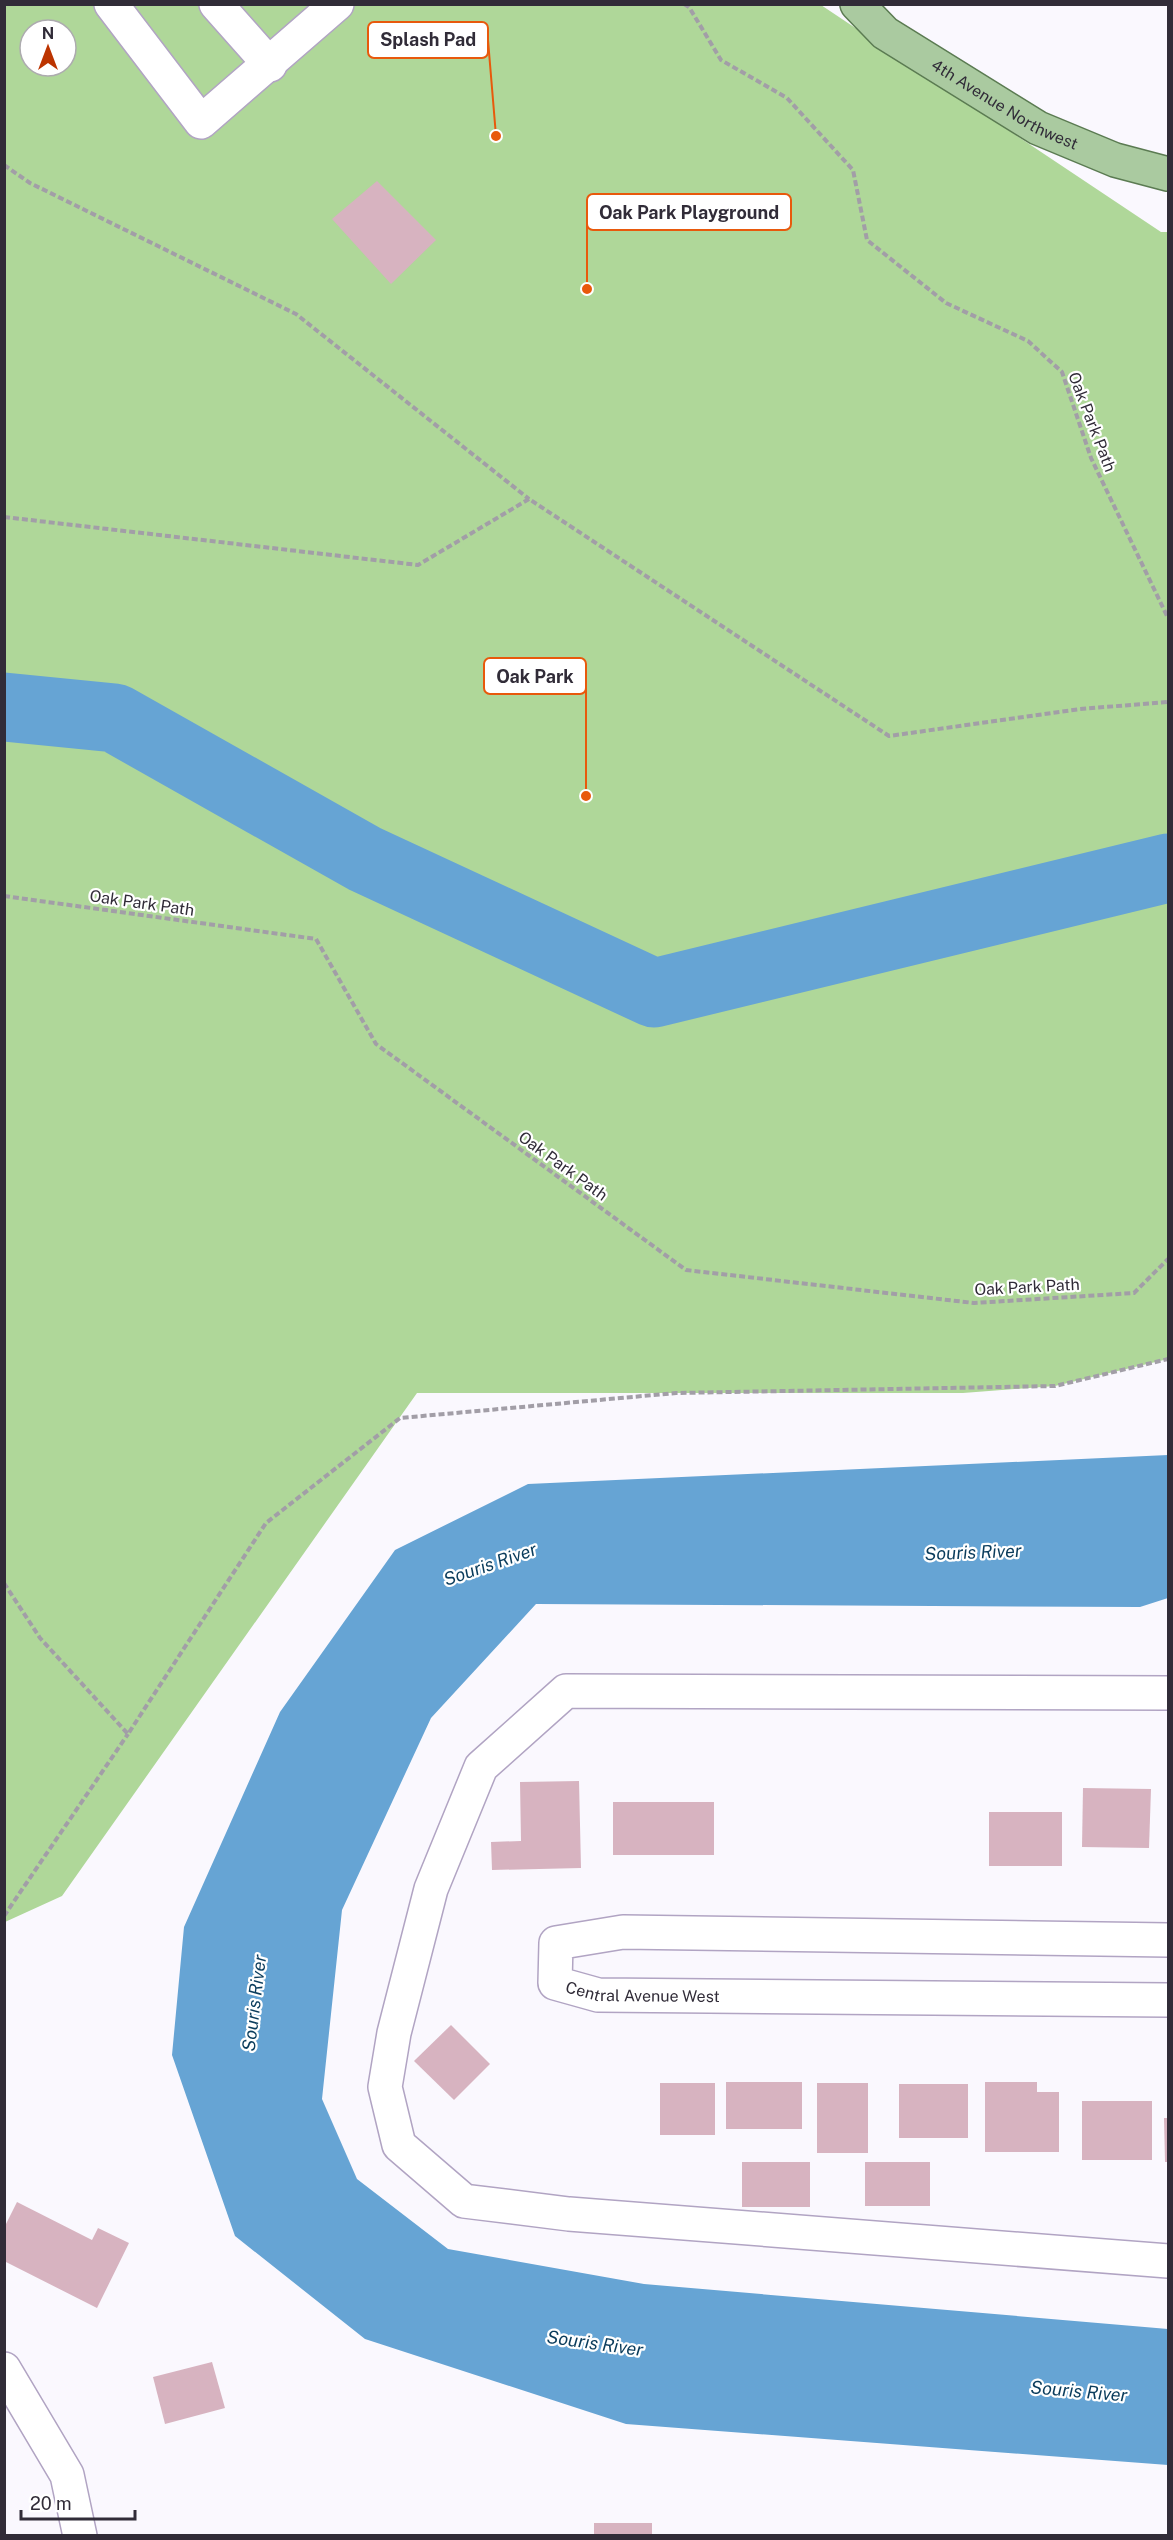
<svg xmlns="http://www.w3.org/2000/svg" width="1173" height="2540" viewBox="0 0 1173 2540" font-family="'Public Sans',sans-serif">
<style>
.green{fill:#afd799;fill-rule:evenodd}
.water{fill:#66a4d4}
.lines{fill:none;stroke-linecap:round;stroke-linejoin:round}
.river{stroke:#66a4d4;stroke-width:69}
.building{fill:#d7b3c0}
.minor-casing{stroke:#b1a4c3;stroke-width:36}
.major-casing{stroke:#5b7b52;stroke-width:36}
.path{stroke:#a29ea7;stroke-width:4;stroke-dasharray:6 3;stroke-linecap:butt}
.minor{stroke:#fff;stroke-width:33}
.major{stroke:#aacaa0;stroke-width:33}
.labels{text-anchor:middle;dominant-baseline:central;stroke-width:4.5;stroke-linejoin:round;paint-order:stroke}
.street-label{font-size:16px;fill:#312c38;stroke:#fff}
.water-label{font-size:18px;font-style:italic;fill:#0a3c5c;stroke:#fff}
.leader{fill:none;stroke:#e8590c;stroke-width:2}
.callout-dot{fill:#e8590c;stroke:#fff;stroke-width:2}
.callout{fill:#fff;stroke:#e8590c;stroke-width:2}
.callout-label{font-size:18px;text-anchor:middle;font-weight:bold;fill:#312c38}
</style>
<rect width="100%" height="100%" fill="#faf8fe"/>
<path class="green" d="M 5,5 L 821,5 L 1161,232 L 1168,232 L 1168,1359 L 1055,1386 L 963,1393 L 417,1393 L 62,1896 L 5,1922 ZM 30,30 L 66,30 L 66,66 L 30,66 Z"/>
<polygon class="water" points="1168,1455 1168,1598 1140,1607 536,1604 431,1718 342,1910 322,2099 357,2179 448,2249 644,2284 1168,2329 1168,2465 626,2424 365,2339 235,2236 172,2055 184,1927 280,1712 395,1550 528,1484"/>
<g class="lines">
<polyline class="river" points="4,707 115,718 365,859 654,993 1168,868"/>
</g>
<g class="building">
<polygon points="377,181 436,240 391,284 332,219"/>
<polygon points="579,1781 581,1868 492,1870 491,1842 521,1841 520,1782"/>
<polygon points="1083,1788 1151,1789 1149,1848 1082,1847"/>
<rect x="613" y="1802" width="101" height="53"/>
<rect x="989" y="1812" width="73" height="54"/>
<polygon points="451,2025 490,2064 454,2100 414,2061"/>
<rect x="726" y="2082" width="76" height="47"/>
<polygon points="985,2082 1037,2082 1037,2092 1059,2092 1059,2152 985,2152"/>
<rect x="660" y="2083" width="55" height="52"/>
<rect x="817" y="2083" width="51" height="70"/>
<rect x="899" y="2084" width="69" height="54"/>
<rect x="1082" y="2101" width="70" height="59"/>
<polygon points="1164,2118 1168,2118 1168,2162 1165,2162"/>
<rect x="742" y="2162" width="68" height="45"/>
<rect x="865" y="2162" width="65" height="44"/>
<polygon points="17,2202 92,2240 98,2228 129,2243 97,2308 4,2261 4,2228"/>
<polygon points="212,2362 225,2408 165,2424 153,2377"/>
<rect x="594" y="2523" width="58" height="13"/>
</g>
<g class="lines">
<defs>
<g id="minor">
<polyline points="111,4 201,122 337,4"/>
<polyline points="216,4 270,65"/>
<polyline points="1168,1693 566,1691 481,1767 431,1889 394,2033 385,2087 399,2145 464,2201 569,2214 1168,2261"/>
<path id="s1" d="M 1168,1940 L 623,1932 L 556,1943 L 555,1983 L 598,1995 L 1168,2000"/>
<polyline points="4,2369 67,2475 80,2536"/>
</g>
<g id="major">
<path id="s2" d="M 857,4 L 885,33 L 1038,128 L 1115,160 L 1168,174"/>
</g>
</defs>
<use href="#minor" class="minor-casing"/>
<use href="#major" class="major-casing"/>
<g class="path">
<polyline points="684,4 689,7 721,60 787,98 853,170 867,240 946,303 1028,341 1062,372 1091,458 1168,618"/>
<polyline points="4,165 30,183 296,314 529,499"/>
<polyline points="4,517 418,565 529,499 889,736 1080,709 1168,702"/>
<polyline points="4,896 316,939 376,1044 686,1270 974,1303 1134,1293 1168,1259"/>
<polyline points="4,1583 40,1638 128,1734 266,1523 400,1418 676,1393 1055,1386 1168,1359"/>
<polyline points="4,1916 128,1734"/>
</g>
<use href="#minor" class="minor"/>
<use href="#major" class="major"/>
</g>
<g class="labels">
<g class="street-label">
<text stroke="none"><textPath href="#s2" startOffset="180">4th Avenue Northwest</textPath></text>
<text transform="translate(1092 422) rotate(69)">Oak Park Path</text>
<text transform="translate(142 903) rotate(8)">Oak Park Path</text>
<text transform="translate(563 1166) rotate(36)">Oak Park Path</text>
<text transform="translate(1027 1287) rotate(-3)">Oak Park Path</text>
<text stroke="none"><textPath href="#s1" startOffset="742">Central Avenue West</textPath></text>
</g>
<g class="water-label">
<text transform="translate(973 1552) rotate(-2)">Souris River</text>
<text transform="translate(490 1564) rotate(-19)">Souris River</text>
<text transform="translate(254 2003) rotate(-83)">Souris River</text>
<text transform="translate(595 2343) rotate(8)">Souris River</text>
<text transform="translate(1079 2391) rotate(5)">Souris River</text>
</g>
</g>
<path class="leader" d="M496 136L488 40M587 289L587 212M586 796L586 676"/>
<g class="callout-dot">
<circle cx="496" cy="136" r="6"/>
<circle cx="587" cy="289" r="6"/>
<circle cx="586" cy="796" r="6"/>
</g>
<g class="callout">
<rect x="368" y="22" width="120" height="36" rx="6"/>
<rect x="587" y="194" width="204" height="36" rx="6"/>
<rect x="484" y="658" width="102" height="36" rx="6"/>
</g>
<g class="callout-label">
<text x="428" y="46">Splash Pad</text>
<text x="689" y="219">Oak Park Playground</text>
<text x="535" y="683">Oak Park</text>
</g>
<rect width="1173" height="2540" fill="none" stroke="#312c38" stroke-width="12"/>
<g transform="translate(48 48)"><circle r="28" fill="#ffffff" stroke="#adabaf" stroke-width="1.5"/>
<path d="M0-4.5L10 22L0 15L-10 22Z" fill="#bc3400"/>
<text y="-9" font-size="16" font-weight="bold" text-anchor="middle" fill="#312c38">N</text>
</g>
<path d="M21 2510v9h114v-9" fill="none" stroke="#312c38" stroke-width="3"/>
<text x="30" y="2510" font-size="18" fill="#312c38" stroke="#ffffff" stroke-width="4.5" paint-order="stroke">20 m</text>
</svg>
